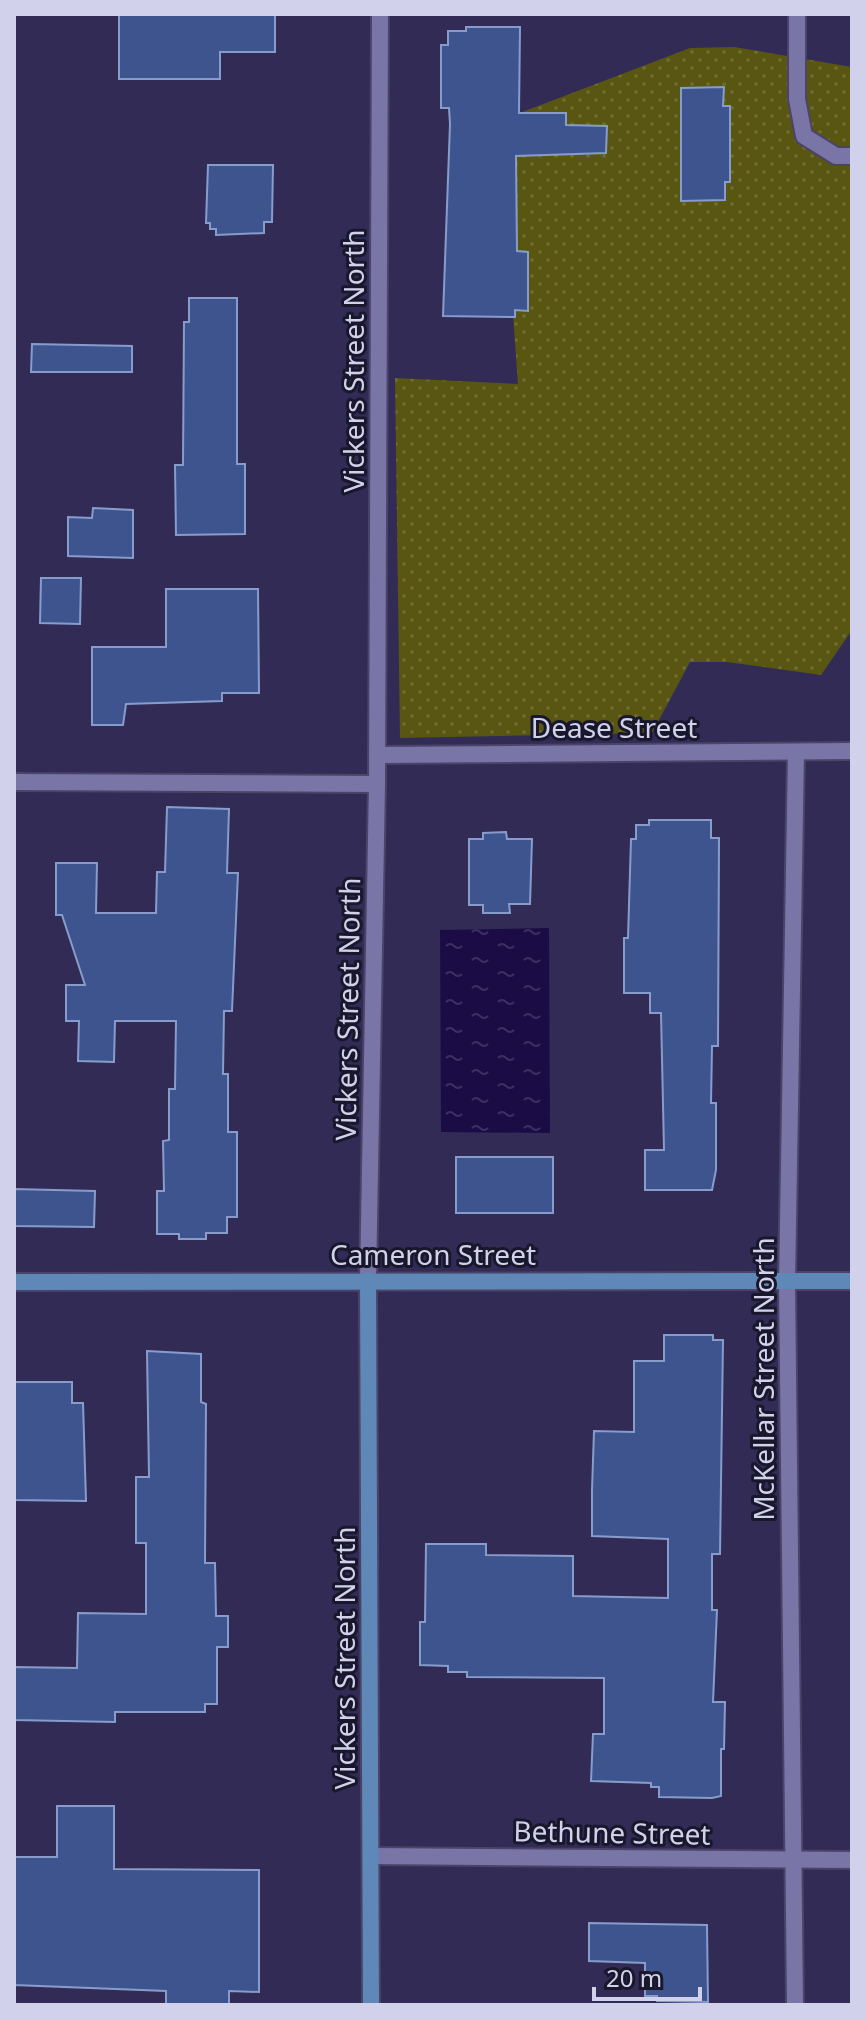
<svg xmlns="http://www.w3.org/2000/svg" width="866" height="2019" viewBox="0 0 866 2019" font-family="'Noto Sans',sans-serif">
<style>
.grass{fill:url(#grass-dots)}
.water{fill:url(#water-ripples)}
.building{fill:#3e548f;stroke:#889ccc;stroke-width:2}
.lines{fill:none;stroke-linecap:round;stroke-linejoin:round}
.street-casing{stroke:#4a4468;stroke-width:20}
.secondary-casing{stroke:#4a4468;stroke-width:20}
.street{stroke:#7975a7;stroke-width:16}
.secondary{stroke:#5f87b8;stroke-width:16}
.labels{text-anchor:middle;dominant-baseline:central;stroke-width:6;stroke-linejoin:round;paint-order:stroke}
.street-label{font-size:28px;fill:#d2d1ec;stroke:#19172b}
</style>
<defs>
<pattern id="grass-dots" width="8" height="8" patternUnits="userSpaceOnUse" patternTransform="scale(2)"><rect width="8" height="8" fill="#585611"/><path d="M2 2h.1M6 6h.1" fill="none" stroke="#6f6d34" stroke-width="1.8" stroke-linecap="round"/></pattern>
<pattern id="water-ripples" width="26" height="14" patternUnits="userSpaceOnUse" patternTransform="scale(2)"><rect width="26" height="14" fill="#1c0c46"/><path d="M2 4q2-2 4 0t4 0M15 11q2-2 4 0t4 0" fill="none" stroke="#3c2e61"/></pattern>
</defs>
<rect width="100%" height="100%" fill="#312b56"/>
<polygon class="grass" points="734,47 852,67 852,630 821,675 727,662 690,662 652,733 400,738 395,378 518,384 499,121 690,48"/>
<polygon class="water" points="549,928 550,1133 441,1132 440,930"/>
<g class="building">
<polygon points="119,14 275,14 275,52 220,52 220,79 119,79"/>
<polygon points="466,27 520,27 519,113 566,113 566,125 607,126 606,153 516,156 517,251 528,252 528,311 515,310 515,317 443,316 450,124 449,108 441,108 441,45 448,45 448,31 466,31"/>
<polygon points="724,87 723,106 730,106 730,182 725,182 725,200 681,201 681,88"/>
<polygon points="208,165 273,165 272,222 264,222 264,233 216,235 216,229 210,229 210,223 206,223"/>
<polygon points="189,298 237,298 237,464 245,464 245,534 176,535 175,465 183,465 184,322 189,322"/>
<polygon points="32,344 132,346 132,372 31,372"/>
<polygon points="93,508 133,510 133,558 68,556 68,517 92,518"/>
<polygon points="41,578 81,578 80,624 40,623"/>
<polygon points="166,589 258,589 259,693 222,693 222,701 126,704 123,725 92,725 92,647 166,647"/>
<polygon points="167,807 229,809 227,873 238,873 232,1011 224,1011 223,1074 228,1074 228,1132 237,1132 237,1217 227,1217 227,1233 206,1233 206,1239 179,1239 179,1234 157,1234 157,1191 164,1191 163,1141 169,1140 169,1089 175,1089 176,1021 115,1021 114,1062 78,1061 79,1021 66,1021 66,985 85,985 62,915 56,915 56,863 97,863 96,913 156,913 157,872 165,872"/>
<polygon points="649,820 711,820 711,838 719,838 718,1046 712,1046 711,1103 716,1103 716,1170 712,1190 645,1190 645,1150 664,1150 661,1013 650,1013 650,993 624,993 624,938 628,938 631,839 636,839 636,825 649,825"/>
<polygon points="506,832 507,839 532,839 530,904 509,904 510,913 483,913 483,905 469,905 469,839 483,839 483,833"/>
<rect x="456" y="1157" width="97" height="56"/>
<polygon points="14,1189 95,1191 94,1227 14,1226"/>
<polygon points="664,1335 713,1335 713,1340 723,1340 720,1554 712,1554 712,1610 717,1610 713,1702 725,1702 724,1749 721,1749 721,1796 712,1798 659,1797 659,1787 651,1787 651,1783 591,1781 593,1734 604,1734 604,1678 467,1677 467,1672 448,1672 448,1666 420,1665 420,1622 425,1622 426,1544 486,1544 486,1555 573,1556 573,1596 668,1598 668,1539 592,1536 592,1490 594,1431 634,1432 634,1361 664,1361"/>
<polygon points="147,1351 201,1354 201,1402 206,1404 205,1563 215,1563 216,1616 228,1616 228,1647 217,1647 217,1704 205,1704 205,1712 115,1712 115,1722 14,1720 14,1667 77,1668 78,1613 146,1614 146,1543 136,1543 136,1477 149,1477"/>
<polygon points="14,1382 72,1382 72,1403 83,1403 86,1501 14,1500"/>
<polygon points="57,1806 114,1806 114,1869 259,1870 259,1992 229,1991 229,2005 166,2005 166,1991 14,1985 14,1857 57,1857"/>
<polygon points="589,1923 707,1925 708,2002 657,2001 657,1996 645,1996 645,1963 589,1961"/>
</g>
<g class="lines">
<defs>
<g id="street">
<polyline points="797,14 797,99 804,136 836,156 852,156"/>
<polyline points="377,755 852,751"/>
<polyline points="14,782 377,784"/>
<polyline points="368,1280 377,784 380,14"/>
<polyline points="371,1856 852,1860"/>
<polyline points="795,2005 787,1283 796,752"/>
</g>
<g id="secondary">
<polyline points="368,1280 371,2005"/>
<polyline points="14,1282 852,1281"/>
</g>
</defs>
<use href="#street" class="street-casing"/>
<use href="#secondary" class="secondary-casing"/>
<use href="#street" class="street"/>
<use href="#secondary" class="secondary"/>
</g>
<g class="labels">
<g class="street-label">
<text transform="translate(353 361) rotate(-90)">Vickers Street North</text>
<text x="614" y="727">Dease Street</text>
<text transform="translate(347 1009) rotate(-89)">Vickers Street North</text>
<text x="433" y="1254">Cameron Street</text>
<text transform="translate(763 1379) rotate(-90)">McKellar Street North</text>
<text transform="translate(344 1658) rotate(-90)">Vickers Street North</text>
<text transform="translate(612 1832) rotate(1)">Bethune Street</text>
</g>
</g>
<rect width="866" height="2019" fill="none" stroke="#d2d1ec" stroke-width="32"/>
<path d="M594 1987v12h106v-12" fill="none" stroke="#d2d1ec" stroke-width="4"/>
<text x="606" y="1987" font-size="24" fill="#d2d1ec" stroke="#19172b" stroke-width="6" paint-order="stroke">20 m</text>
</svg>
